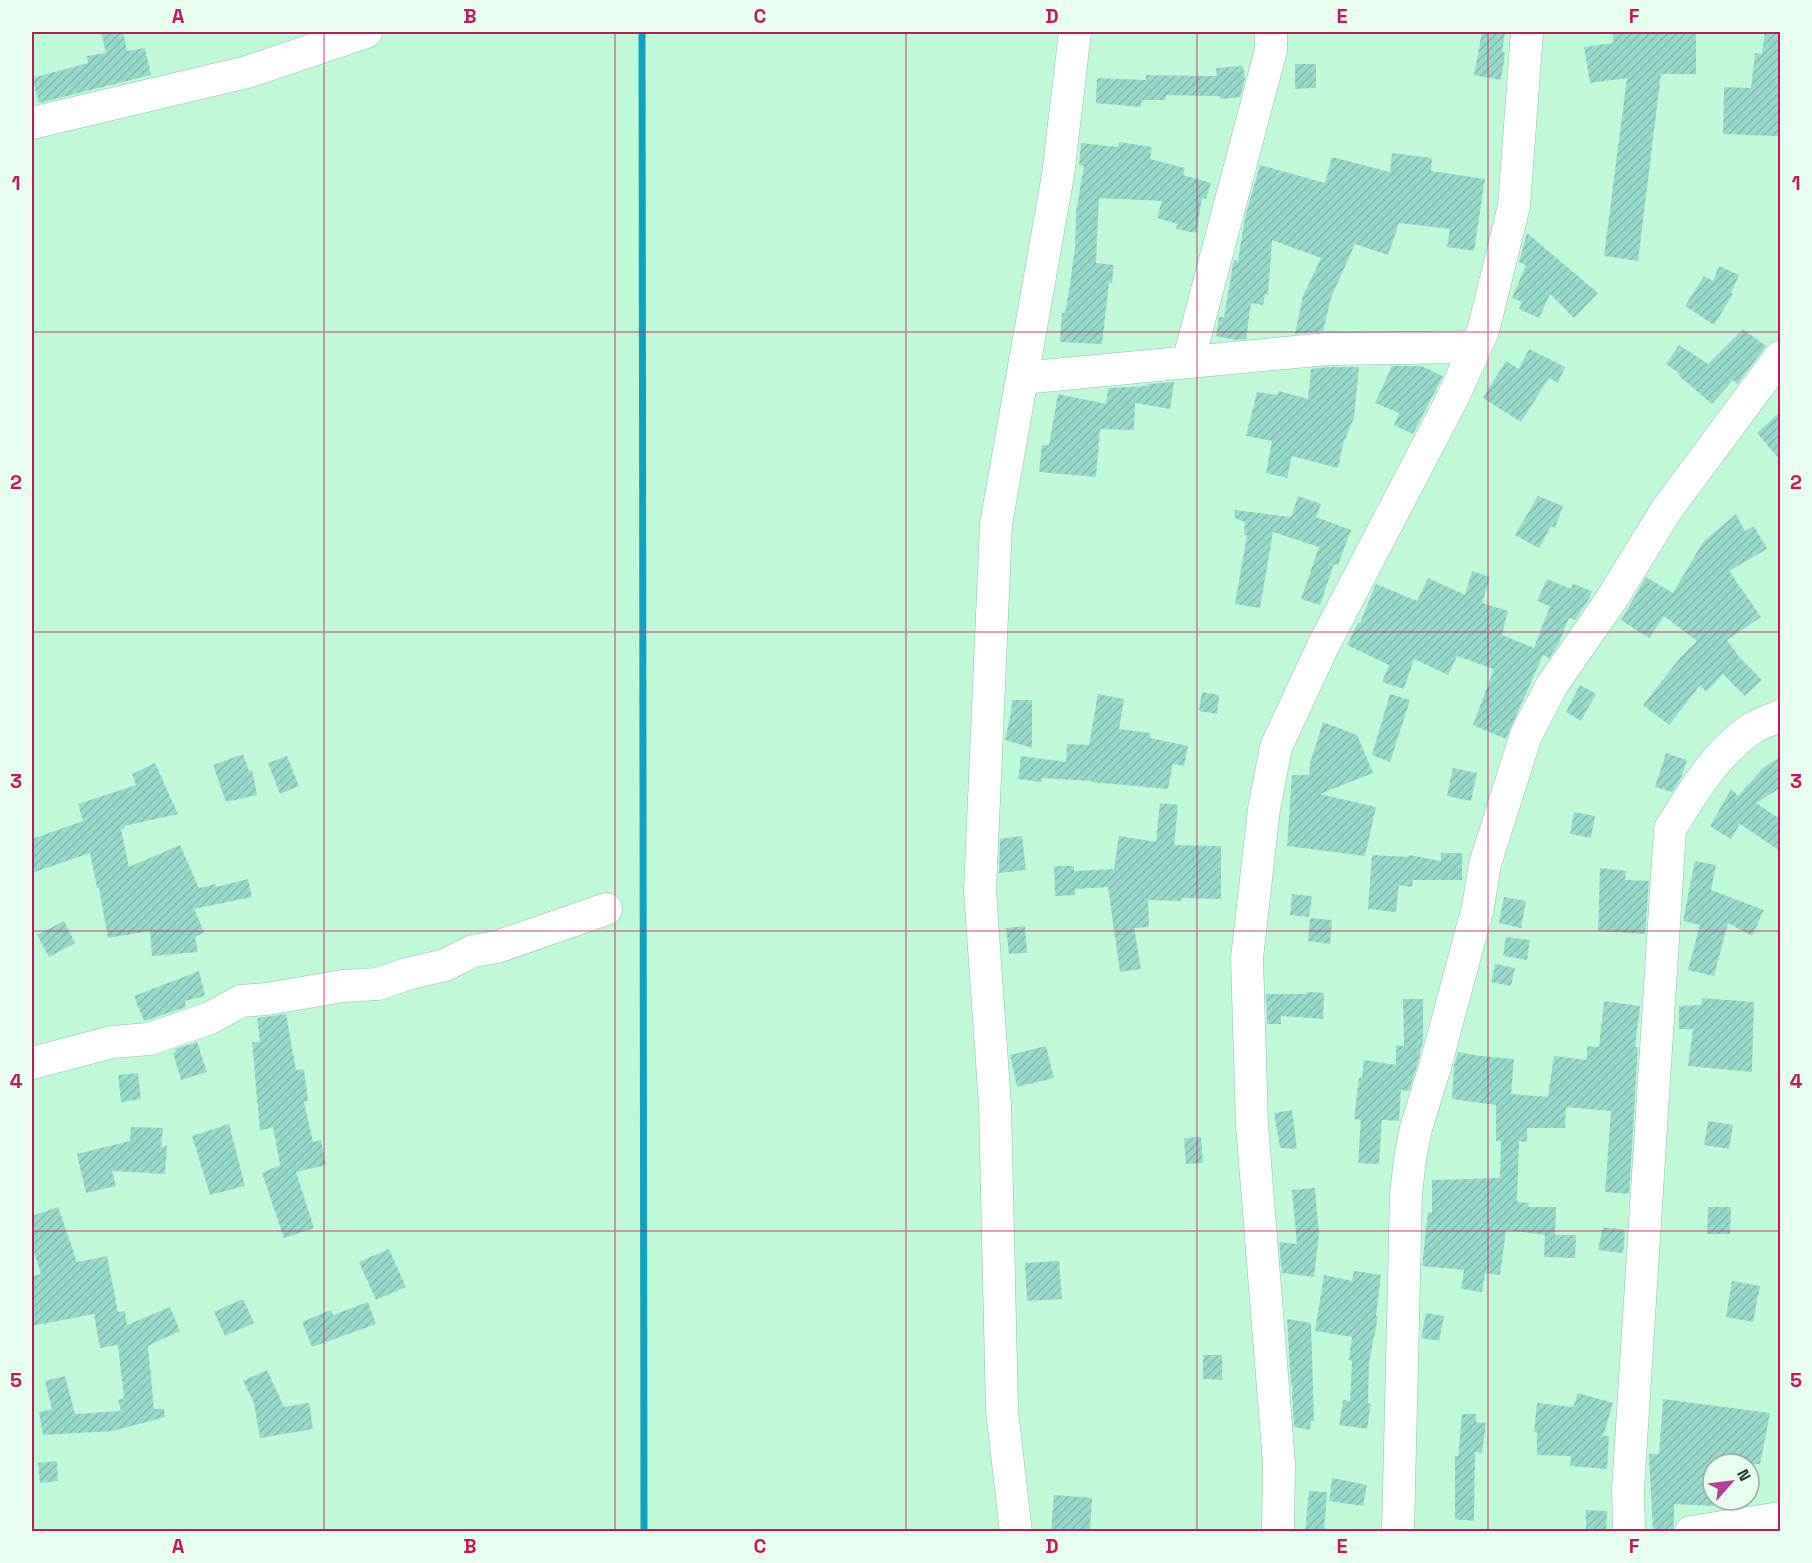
<svg xmlns="http://www.w3.org/2000/svg" width="1812" height="1563" viewBox="0 0 1812 1563" font-family="'Space Grotesk',sans-serif">
<style>
.lines{fill:none;stroke-linecap:round;stroke-linejoin:round}
.stream{stroke:#13a1c1;stroke-width:7}
.building{fill:url(#building-hatch)}
.minor-casing{stroke:#8cc3a3;stroke-width:33}
.minor{stroke:#fff;stroke-width:32}
.grid{fill:none;stroke:#c2185b;stroke-width:1.5;stroke-opacity:0.55}
.neatline{fill:none;stroke:#c2185b;stroke-width:2}
.grid-label{font-size:20px;text-anchor:middle;font-weight:bold;fill:#c2185b}
</style>
<defs>
<pattern id="building-hatch" width="6" height="6" patternUnits="userSpaceOnUse" patternTransform="scale(1.5)"><rect width="6" height="6" fill="#96dacb"/><path d="M-1 1l2-2M0 6l6-6M5 7l2-2" fill="none" stroke="#81bcae"/></pattern>
</defs>
<rect width="100%" height="100%" fill="#c0f9d8"/>
<g class="lines">
<polyline class="stream" points="642,32 644,1532"/>
</g>
<g class="building">
<polygon points="101,32 123,32 127,51 145,48 151,75 39,103 32,78 88,63 87,56 106,53"/>
<polygon points="1482,32 1505,32 1502,52 1505,53 1501,80 1474,75"/>
<polygon points="1613,32 1696,32 1696,74 1661,74 1638,261 1604,256 1627,78 1590,83 1584,47 1613,43"/>
<polygon points="1765,32 1780,32 1778,136 1723,134 1724,87 1751,88 1755,53 1762,54"/>
<polygon points="1295,64 1316,64 1316,88 1295,89"/>
<polygon points="1243,66 1245,79 1240,97 1220,99 1219,96 1166,95 1166,100 1142,100 1141,107 1096,103 1097,78 1146,80 1146,75 1217,76 1216,68"/>
<polygon points="1119,142 1152,147 1150,159 1185,168 1183,175 1211,183 1206,199 1202,198 1196,233 1176,229 1177,224 1157,218 1162,201 1099,198 1096,263 1114,265 1112,283 1109,283 1102,344 1060,342 1062,313 1065,313 1070,284 1075,248 1076,212 1084,166 1079,165 1081,143 1118,147"/>
<polygon points="1392,153 1432,158 1431,171 1485,179 1474,251 1447,247 1450,229 1399,223 1388,255 1355,244 1331,298 1323,331 1295,334 1303,296 1321,258 1272,240 1268,295 1265,294 1263,305 1251,303 1246,339 1236,340 1216,336 1219,317 1224,317 1233,264 1234,260 1238,261 1245,217 1260,165 1325,183 1332,157 1390,172"/>
<polygon points="1527,233 1598,293 1574,318 1550,294 1539,318 1519,309 1522,302 1512,298 1526,265 1519,262"/>
<polygon points="1719,266 1739,275 1731,293 1733,294 1714,325 1685,306 1704,276 1713,281"/>
<polygon points="1743,329 1766,346 1739,382 1737,384 1733,380 1712,404 1678,375 1680,374 1666,364 1679,345 1708,364"/>
<polygon points="1529,349 1565,367 1558,383 1549,378 1521,422 1483,398 1506,361 1519,369"/>
<polygon points="1392,366 1421,366 1443,376 1413,434 1394,425 1399,413 1375,403"/>
<polygon points="1328,367 1359,367 1354,418 1343,444 1338,468 1292,456 1287,478 1266,473 1272,441 1246,436 1257,392 1277,395 1279,391 1308,399 1311,369"/>
<polygon points="1174,382 1170,409 1135,403 1134,430 1100,429 1096,477 1039,472 1042,445 1049,445 1058,394 1106,404 1108,388 1148,386 1148,384"/>
<polygon points="1780,412 1780,460 1757,433"/>
<polygon points="1298,496 1321,504 1316,517 1351,530 1338,565 1334,564 1320,605 1301,599 1319,547 1273,532 1260,608 1235,604 1247,535 1244,535 1245,522 1234,518 1235,510 1291,517"/>
<polygon points="1538,496 1563,506 1555,528 1551,526 1539,548 1515,535"/>
<polygon points="1736,514 1745,531 1754,526 1767,549 1729,571 1761,617 1727,640 1740,658 1762,680 1745,696 1723,674 1706,692 1700,685 1669,725 1643,705 1679,659 1697,641 1664,616 1649,638 1621,620 1646,577 1673,593 1703,542"/>
<polygon points="1472,571 1490,577 1482,603 1508,611 1502,635 1534,648 1550,606 1537,601 1547,579 1571,589 1573,584 1592,591 1588,601 1575,620 1569,618 1558,645 1549,658 1543,655 1506,739 1473,725 1494,669 1457,656 1448,675 1414,659 1404,689 1382,682 1389,665 1347,645 1358,623 1360,623 1376,584 1417,601 1428,578 1465,595"/>
<polygon points="1580,685 1596,694 1581,721 1566,712"/>
<polygon points="1202,692 1219,695 1217,714 1199,711"/>
<polygon points="1098,694 1124,699 1119,729 1150,733 1150,738 1188,746 1184,766 1173,764 1168,789 1092,782 1092,781 1042,778 1042,782 1018,779 1021,756 1066,762 1067,744 1089,745"/>
<polygon points="1390,694 1410,700 1390,762 1372,755"/>
<polygon points="1012,700 1032,700 1032,748 1005,740 1011,713"/>
<polygon points="1323,722 1357,735 1373,773 1320,794 1376,807 1365,856 1287,846 1292,775 1309,775 1310,763"/>
<polygon points="1666,753 1687,760 1681,778 1672,792 1655,787"/>
<polygon points="243,754 249,771 252,770 257,795 226,802 213,765"/>
<polygon points="287,756 299,786 280,794 268,763"/>
<polygon points="1780,757 1780,788 1756,803 1780,819 1780,851 1740,824 1731,839 1710,826 1731,789 1738,796 1763,768"/>
<polygon points="155,763 178,814 124,826 125,828 121,829 129,867 180,845 199,888 215,884 216,887 248,879 252,897 194,909 204,932 195,937 198,952 152,956 150,931 108,938 99,888 97,888 90,853 32,873 32,839 83,821 78,804 136,785 132,774"/>
<polygon points="1453,768 1477,773 1471,801 1447,796"/>
<polygon points="1160,803 1178,805 1174,845 1221,846 1221,899 1181,898 1181,901 1148,900 1149,927 1134,928 1141,969 1120,972 1108,887 1075,889 1075,895 1055,896 1054,866 1074,866 1074,871 1114,869 1119,836 1156,842"/>
<polygon points="1574,812 1595,816 1591,838 1570,834"/>
<polygon points="1022,836 1026,870 999,873 1000,839"/>
<polygon points="1441,853 1462,853 1462,880 1413,880 1412,887 1399,885 1396,912 1368,909 1372,855 1408,857 1409,855 1441,861"/>
<polygon points="1695,861 1716,865 1711,890 1764,910 1752,936 1728,923 1714,976 1688,970 1700,925 1683,921"/>
<polygon points="1600,868 1626,871 1625,880 1649,881 1645,934 1598,931"/>
<polygon points="1292,894 1312,896 1309,917 1290,915"/>
<polygon points="1504,897 1526,901 1521,928 1499,923"/>
<polygon points="1310,918 1332,920 1330,944 1308,941"/>
<polygon points="64,921 75,943 49,957 37,935"/>
<polygon points="1025,926 1027,953 1009,954 1006,928"/>
<polygon points="1506,937 1530,940 1527,960 1503,956"/>
<polygon points="1495,964 1515,968 1511,986 1491,982"/>
<polygon points="199,971 205,996 185,1001 186,1007 144,1021 134,996"/>
<polygon points="1307,992 1324,993 1323,1019 1281,1016 1281,1024 1267,1024 1266,994 1307,994"/>
<polygon points="1702,998 1754,1002 1752,1072 1688,1066 1693,1029 1679,1029 1679,1006 1701,1005"/>
<polygon points="1403,999 1423,999 1423,1041 1418,1062 1409,1091 1401,1090 1399,1121 1382,1120 1379,1164 1358,1163 1361,1120 1354,1119 1359,1078 1362,1078 1364,1060 1396,1065 1396,1045 1404,1046"/>
<polygon points="1604,1001 1640,1006 1635,1047 1638,1047 1629,1194 1605,1192 1611,1111 1566,1107 1565,1128 1527,1128 1527,1142 1519,1141 1517,1202 1529,1203 1528,1207 1556,1207 1555,1235 1576,1235 1575,1258 1544,1257 1545,1235 1506,1230 1500,1275 1485,1273 1482,1292 1461,1289 1464,1270 1422,1266 1428,1212 1432,1213 1432,1180 1500,1178 1501,1141 1496,1141 1496,1105 1452,1099 1454,1066 1458,1052 1480,1056 1514,1059 1511,1094 1548,1097 1554,1056 1587,1060 1587,1046 1599,1047"/>
<polygon points="286,1014 296,1070 304,1069 308,1101 304,1102 313,1142 321,1140 326,1165 296,1172 314,1228 284,1238 262,1173 280,1165 273,1127 260,1131 252,1042 260,1042 257,1018"/>
<polygon points="197,1042 207,1072 181,1080 173,1053 176,1052 175,1049"/>
<polygon points="1046,1046 1054,1078 1017,1087 1010,1055"/>
<polygon points="138,1073 141,1099 121,1102 118,1075"/>
<polygon points="1292,1110 1297,1149 1280,1148 1274,1113"/>
<polygon points="1708,1121 1733,1125 1729,1149 1704,1145"/>
<polygon points="229,1124 245,1186 210,1195 192,1136"/>
<polygon points="131,1127 163,1128 161,1147 167,1145 165,1174 112,1171 116,1186 86,1193 77,1154 130,1141"/>
<polygon points="1201,1137 1203,1163 1186,1164 1184,1138"/>
<polygon points="1315,1188 1319,1234 1314,1277 1282,1273 1279,1242 1297,1244 1292,1190"/>
<polygon points="58,1207 77,1262 107,1256 118,1312 125,1311 127,1325 170,1307 180,1331 148,1346 154,1409 164,1409 165,1417 113,1431 43,1435 39,1412 52,1410 45,1381 65,1376 75,1414 121,1411 118,1400 124,1398 118,1345 100,1348 94,1314 32,1326 32,1276 41,1274 32,1246 32,1216"/>
<polygon points="1708,1207 1731,1207 1730,1234 1707,1234"/>
<polygon points="1603,1227 1625,1230 1623,1253 1598,1250"/>
<polygon points="389,1249 406,1287 376,1300 359,1262"/>
<polygon points="1059,1261 1062,1299 1027,1301 1025,1263"/>
<polygon points="1354,1271 1381,1275 1376,1316 1378,1316 1369,1363 1368,1403 1371,1404 1367,1429 1339,1425 1343,1400 1350,1401 1352,1361 1349,1360 1352,1337 1315,1331 1324,1275 1352,1281"/>
<polygon points="1732,1281 1760,1286 1753,1322 1726,1317"/>
<polygon points="243,1299 254,1323 225,1336 214,1312"/>
<polygon points="368,1302 376,1324 312,1347 302,1322 331,1310 333,1315"/>
<polygon points="1426,1313 1444,1316 1439,1341 1421,1338"/>
<polygon points="1287,1319 1311,1323 1314,1421 1311,1421 1310,1430 1294,1427 1292,1396 1293,1386 1291,1386"/>
<polygon points="1203,1355 1222,1355 1222,1380 1203,1379"/>
<polygon points="267,1370 284,1407 309,1403 313,1429 260,1438 254,1403 243,1381"/>
<polygon points="1578,1393 1613,1403 1603,1436 1609,1436 1607,1469 1570,1466 1571,1456 1537,1455 1537,1432 1534,1432 1537,1403 1573,1407"/>
<polygon points="1663,1399 1770,1413 1760,1464 1713,1464 1713,1506 1674,1504 1674,1531 1653,1532 1649,1454 1659,1454"/>
<polygon points="1462,1414 1476,1414 1476,1422 1486,1423 1482,1453 1475,1452 1474,1521 1455,1519 1455,1456 1458,1456"/>
<polygon points="57,1461 58,1481 40,1483 38,1463"/>
<polygon points="1332,1478 1367,1485 1363,1506 1329,1501"/>
<polygon points="1309,1491 1327,1492 1324,1532 1305,1532"/>
<polygon points="1054,1495 1092,1498 1090,1532 1051,1532"/>
<polygon points="1586,1510 1607,1511 1606,1532 1586,1532"/>
</g>
<g class="lines">
<defs>
<g id="minor">
<polyline points="32,123 247,72 366,32"/>
<polyline points="1188,362 1271,50 1271,32"/>
<polyline points="1022,378 1327,349 1475,347"/>
<polyline points="32,1063 112,1042 149,1039 210,1018 241,1001 267,999 343,986 378,984 407,974 445,965 473,951 497,947 606,909"/>
<polyline points="1016,1532 1002,1411 995,1105 980,891 996,524 1058,175 1075,32"/>
<polyline points="1278,1532 1279,1463 1252,1125 1247,958 1264,809 1276,747 1324,644 1452,399 1483,331 1514,206 1527,32"/>
<polyline points="1398,1532 1406,1194 1410,1159 1416,1128 1435,1067 1478,907 1485,864 1526,735 1552,685 1611,600 1667,509 1780,357"/>
<path d="M 1629,1532 L 1628,1489 L 1670,829 C 1693,792 1715,754 1751,729 C 1760,723 1771,720 1780,716"/>
<polyline points="1691,1532 1780,1518"/>
</g>
</defs>
<use href="#minor" class="minor-casing"/>
<use href="#minor" class="minor"/>
</g>
<path class="grid" d="M 324,32 L 324,1532M 615,32 L 615,1532M 906,32 L 906,1532M 1197,32 L 1197,1532M 1488,32 L 1488,1532M 32,332 L 1780,332M 32,632 L 1780,632M 32,931 L 1780,931M 32,1231 L 1780,1231"/>
<rect width="1812" height="1563" fill="none" stroke="#e7fdef" stroke-width="66"/>
<g transform="translate(1731 1482) rotate(62)"><circle r="28" fill="#e7fdef" stroke="#97ad9f" stroke-width="1.5"/>
<path d="M0-4.5L10 22L0 15L-10 22Z" fill="#b74199"/>
<text y="-9" font-size="16" font-weight="bold" text-anchor="middle" fill="#1e3428">N</text>
</g>
<rect x="33" y="33" width="1746" height="1497" class="neatline"/>
<g class="grid-label">
<text x="178" y="23">A</text>
<text x="470" y="23">B</text>
<text x="760" y="23">C</text>
<text x="1052" y="23">D</text>
<text x="1342" y="23">E</text>
<text x="1634" y="23">F</text>
<text x="16" y="190">1</text>
<text x="1796" y="190">1</text>
<text x="16" y="489">2</text>
<text x="1796" y="489">2</text>
<text x="16" y="788">3</text>
<text x="1796" y="788">3</text>
<text x="16" y="1088">4</text>
<text x="1796" y="1088">4</text>
<text x="16" y="1387">5</text>
<text x="1796" y="1387">5</text>
<text x="178" y="1553">A</text>
<text x="470" y="1553">B</text>
<text x="760" y="1553">C</text>
<text x="1052" y="1553">D</text>
<text x="1342" y="1553">E</text>
<text x="1634" y="1553">F</text>
</g>
</svg>
